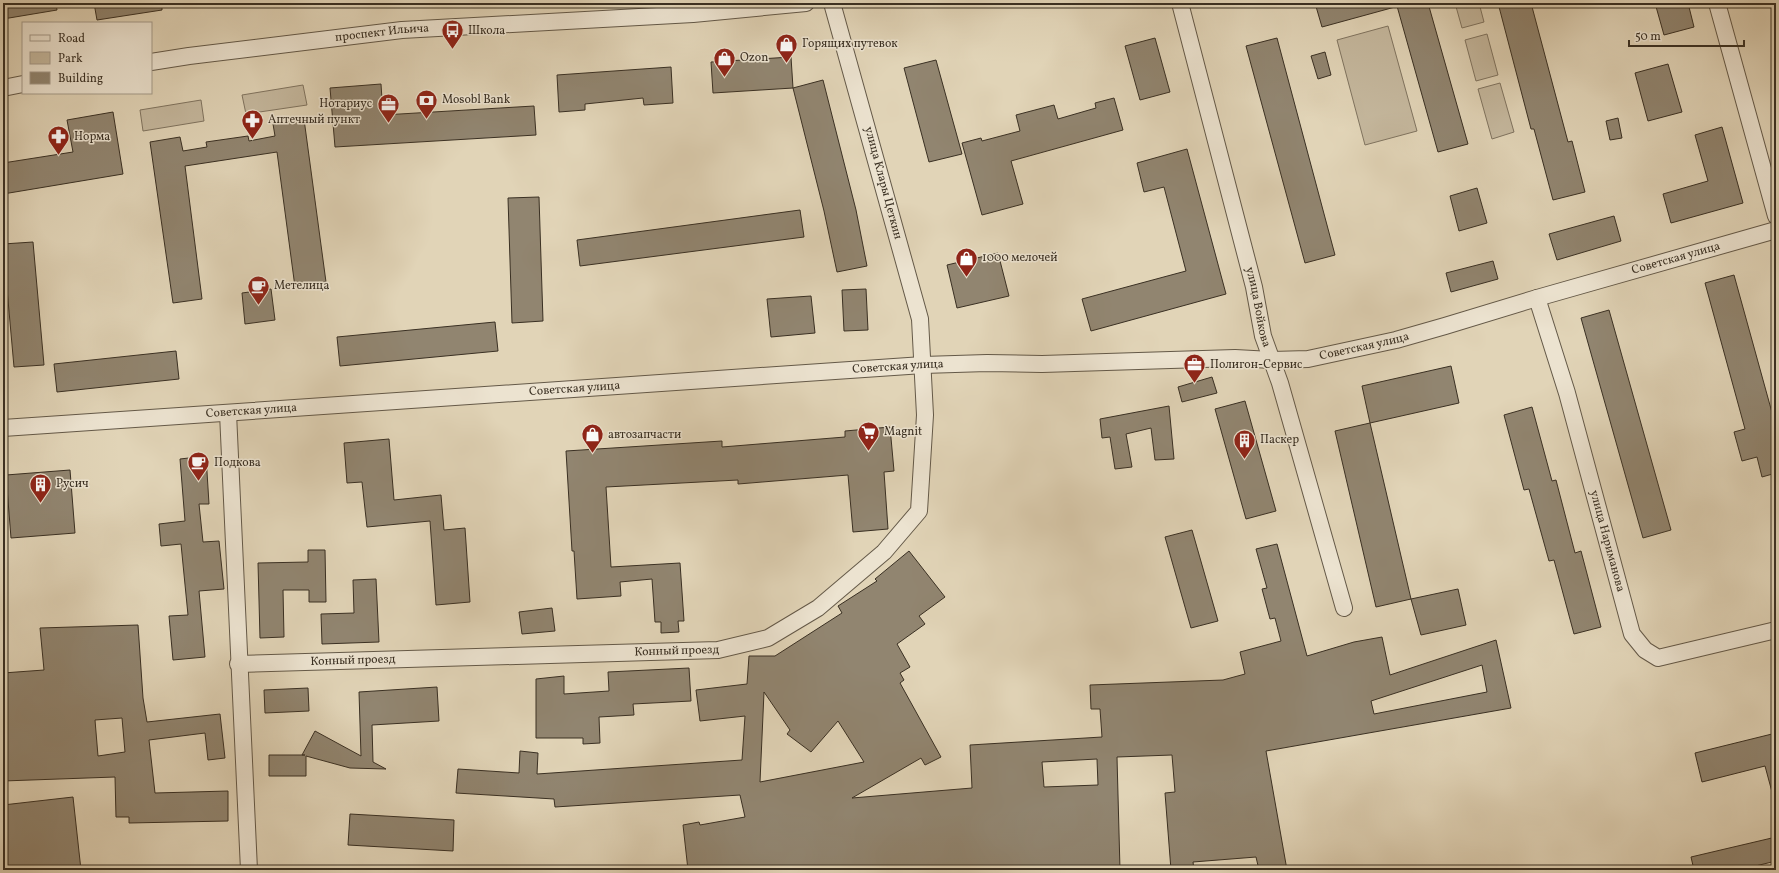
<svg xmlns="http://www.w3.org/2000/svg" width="1779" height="873" viewBox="0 0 1779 873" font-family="Vollkorn,serif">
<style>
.green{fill:#c5b89e;stroke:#807460}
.building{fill:#918570;stroke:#3a3023;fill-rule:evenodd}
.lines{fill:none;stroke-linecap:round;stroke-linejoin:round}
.minor-casing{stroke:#645948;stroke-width:18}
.minor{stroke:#ece3d0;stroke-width:16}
.labels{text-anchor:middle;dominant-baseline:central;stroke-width:3;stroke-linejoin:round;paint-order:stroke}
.poi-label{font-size:12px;fill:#3a3023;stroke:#ece3d0;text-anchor:start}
.street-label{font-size:12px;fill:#3a3023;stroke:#ece3d0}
</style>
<rect width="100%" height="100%" fill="#e1d4b7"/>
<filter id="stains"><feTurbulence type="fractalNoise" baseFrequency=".005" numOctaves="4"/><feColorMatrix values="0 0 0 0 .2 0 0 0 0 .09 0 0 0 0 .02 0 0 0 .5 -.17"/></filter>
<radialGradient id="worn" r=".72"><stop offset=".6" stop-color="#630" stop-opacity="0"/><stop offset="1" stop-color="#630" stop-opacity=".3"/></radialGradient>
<g class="green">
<polygon points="1455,3 1479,3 1484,22 1462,28"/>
<polygon points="1388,26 1417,131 1365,145 1337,40"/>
<polygon points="1487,34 1498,75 1476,81 1465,40"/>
<polygon points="1500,83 1514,132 1492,139 1478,89"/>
<polygon points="303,85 307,105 246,114 242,95"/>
<polygon points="201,100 204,121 143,131 140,110"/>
</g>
<g class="building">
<polygon points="3,3 56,3 57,10 3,19"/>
<polygon points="94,3 162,3 162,10 97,20"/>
<polygon points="1315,3 1395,3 1395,7 1322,27"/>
<polygon points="1408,3 1428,3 1468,144 1438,152 1397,6"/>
<polygon points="1498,3 1531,3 1568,142 1572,141 1585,192 1553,200 1534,129 1531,129"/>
<polygon points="1655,3 1688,3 1694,27 1664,35"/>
<polygon points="1155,38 1170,92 1140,100 1125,46"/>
<polygon points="1277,38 1335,255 1305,263 1246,46"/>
<polygon points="1325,52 1331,75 1318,79 1311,56"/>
<polygon points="791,57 793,88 713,93 711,62"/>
<polygon points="936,60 962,154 929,162 904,68"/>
<polygon points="1668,64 1682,112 1648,121 1635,73"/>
<polygon points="671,67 673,103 644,105 643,98 585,104 585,110 559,112 557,75"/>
<polygon points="823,80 856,210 867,266 837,272 824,211 793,88"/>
<polygon points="381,84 383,115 534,106 536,135 335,147 330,88"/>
<polygon points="1114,98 1123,130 1011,161 1023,204 982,215 962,143 981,138 982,141 1020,131 1016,115 1054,105 1058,119 1096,108 1095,103"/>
<polygon points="113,112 123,174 3,194 3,163 73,152 67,120"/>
<polygon points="1618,118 1622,138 1610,140 1606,121"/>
<polygon points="304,119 326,282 295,287 277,152 185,166 202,299 173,303 150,142 180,137 183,151 207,147 206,142 248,136 249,141 275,136 273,124"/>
<polygon points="1722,127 1743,203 1671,223 1663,194 1708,181 1695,135"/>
<polygon points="1187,149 1226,294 1091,331 1082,299 1186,271 1164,187 1144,192 1137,163"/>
<polygon points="1477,188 1487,223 1459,231 1450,196"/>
<polygon points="539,197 543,321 512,323 508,198"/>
<polygon points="800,210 804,237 580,266 577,240"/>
<polygon points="1614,216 1621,241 1557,260 1549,234"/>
<polygon points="33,242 44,365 14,367 3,244"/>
<polygon points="998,253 1009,296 957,308 947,265"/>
<polygon points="1493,261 1498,279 1451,292 1446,273"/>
<polygon points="1734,275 1776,427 1776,473 1762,477 1757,457 1742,461 1734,432 1745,429 1705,283"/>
<polygon points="271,289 275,320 245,324 242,293"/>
<polygon points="866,289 868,330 844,331 842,290"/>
<polygon points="811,296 815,333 771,337 767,299"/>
<polygon points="1609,310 1671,530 1643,538 1581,318"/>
<polygon points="495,322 498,351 340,366 337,337"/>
<polygon points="176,351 179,379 57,392 54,364"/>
<polygon points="1451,366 1459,403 1370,423 1362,386"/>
<polygon points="1212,377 1217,393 1182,402 1178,387"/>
<polygon points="1245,401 1276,511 1246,519 1215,409"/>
<polygon points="1169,406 1174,459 1155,460 1151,428 1126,434 1132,467 1115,469 1110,437 1102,438 1100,419"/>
<polygon points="1532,407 1552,481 1556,480 1575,553 1581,551 1601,627 1574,634 1554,560 1549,561 1529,489 1524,490 1504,415"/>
<polygon points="1370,423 1411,599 1376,607 1335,431"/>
<polygon points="890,427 894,471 884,472 888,529 853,532 848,475 738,484 738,480 606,487 611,567 680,563 684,621 678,621 679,632 661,633 661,622 655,622 652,579 620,582 621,596 577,599 574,551 572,551 566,451 722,441 722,447 845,437 845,431"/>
<polygon points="389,439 394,500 441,495 444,530 465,528 470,602 436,605 430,521 367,527 362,482 347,483 344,443"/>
<polygon points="206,456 209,504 199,504 203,542 219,541 224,589 199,591 205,657 173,660 169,616 188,615 181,544 161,546 159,524 185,521 180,459"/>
<polygon points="70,470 75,533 11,538 6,475"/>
<polygon points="1192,530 1218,621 1191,628 1165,537"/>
<path d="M 1277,544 L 1307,656 L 1354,642 L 1382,637 L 1390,675 L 1496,640 L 1511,708 L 1266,751 L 1287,870 L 1259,870 L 1256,857 L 1193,862 L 1194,870 L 1171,870 L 1165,793 L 1175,792 L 1172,755 L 1117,757 L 1120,870 L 688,870 L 683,825 L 699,822 L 700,825 L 745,817 L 740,795 L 555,807 L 554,799 L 456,793 L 458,769 L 519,773 L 520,751 L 538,753 L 537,774 L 742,760 L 745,716 L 700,721 L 696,690 L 747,684 L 749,656 L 775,656 L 842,613 L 838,606 L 877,581 L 875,579 L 909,551 L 945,597 L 919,616 L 925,624 L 897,644 L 910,667 L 900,673 L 904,680 L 900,683 L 941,757 L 925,765 L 921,758 L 852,798 L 972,788 L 970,745 L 1102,737 L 1100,709 L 1091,709 L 1090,685 L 1223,680 L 1245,674 L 1240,652 L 1281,641 L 1275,618 L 1270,619 L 1262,589 L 1267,588 L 1256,549 ZM 1482,665 L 1487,692 L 1374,714 L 1371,701 ZM 764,692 L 790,730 L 787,734 L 811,752 L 838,721 L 864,762 L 760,782 ZM 1097,759 L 1098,785 L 1044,787 L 1042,762 Z"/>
<polygon points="308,550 325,550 326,602 309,602 309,590 283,590 284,637 260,638 258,563 308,562"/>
<polygon points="376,579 379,642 322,644 321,614 354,613 353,580"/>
<polygon points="1458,589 1466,625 1421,635 1411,599"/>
<polygon points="552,608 555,631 522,634 519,612"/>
<path d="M 138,625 L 143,698 L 147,722 L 220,714 L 225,758 L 208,760 L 205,733 L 149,740 L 155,793 L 228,791 L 228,821 L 129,823 L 129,817 L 116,817 L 115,777 L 3,781 L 3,673 L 44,670 L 40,628 ZM 122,718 L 125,752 L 98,756 L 95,720 Z"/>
<polygon points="689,668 691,701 633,704 634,715 599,717 600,743 583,744 583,738 536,738 536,679 564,676 564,694 609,691 608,672"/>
<polygon points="437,687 439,721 372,725 373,762 386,769 350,768 306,756 306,776 269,776 269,755 305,755 302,755 315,731 361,756 359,692"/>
<polygon points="308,688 309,711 265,713 264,690"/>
<polygon points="1776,733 1776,792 1772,792 1765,766 1702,782 1695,753"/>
<polygon points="73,797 81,870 3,870 3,805"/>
<polygon points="350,814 454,820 453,851 348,845"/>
<polygon points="1776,837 1776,861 1739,870 1694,870 1691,857"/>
</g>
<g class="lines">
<defs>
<g id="minor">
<path id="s1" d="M 1180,3 L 1254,287 L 1263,336 L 1280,383 L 1344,608"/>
<polyline points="1717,3 1776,216"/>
<path id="s2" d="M 151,62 L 189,56 L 402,30 L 693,14 L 806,3"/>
<polyline points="3,88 23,84"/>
<path id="s3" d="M 1537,298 L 1567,393 L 1632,634 L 1645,650 L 1658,658 L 1776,630"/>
<polyline points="228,413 249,870"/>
<path id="s4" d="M 3,428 L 923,365 L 987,363 L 1042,364 L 1235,358 L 1272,360 L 1308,359 L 1396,340 L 1445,326 L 1537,298 L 1776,230"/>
<path id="s5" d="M 238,664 L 718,650 L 768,638 L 818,608 L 884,552 L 919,511 L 925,415 L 920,319 L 832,3"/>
</g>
</defs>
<use href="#minor" class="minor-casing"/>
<use href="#minor" class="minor"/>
</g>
<defs>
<symbol id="bus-pin" viewBox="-11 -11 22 30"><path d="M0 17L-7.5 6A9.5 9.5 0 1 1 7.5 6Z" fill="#8f2418" stroke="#ece3d0"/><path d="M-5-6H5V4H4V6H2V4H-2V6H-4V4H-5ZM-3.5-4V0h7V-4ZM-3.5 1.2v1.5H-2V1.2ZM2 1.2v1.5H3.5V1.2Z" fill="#fff"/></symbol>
<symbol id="shop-pin" viewBox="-11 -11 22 30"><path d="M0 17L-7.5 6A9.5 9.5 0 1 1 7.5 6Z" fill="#8f2418" stroke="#ece3d0"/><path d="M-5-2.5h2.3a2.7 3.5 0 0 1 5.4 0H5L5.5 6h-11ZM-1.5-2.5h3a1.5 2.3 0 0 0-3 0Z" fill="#fff"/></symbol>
<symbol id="bank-pin" viewBox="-11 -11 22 30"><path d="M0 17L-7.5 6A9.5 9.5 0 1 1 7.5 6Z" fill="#8f2418" stroke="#ece3d0"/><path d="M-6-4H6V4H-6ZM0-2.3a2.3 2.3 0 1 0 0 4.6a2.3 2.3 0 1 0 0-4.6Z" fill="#fff"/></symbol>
<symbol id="office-pin" viewBox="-11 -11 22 30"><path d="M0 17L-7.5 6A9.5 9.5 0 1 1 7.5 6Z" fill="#8f2418" stroke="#ece3d0"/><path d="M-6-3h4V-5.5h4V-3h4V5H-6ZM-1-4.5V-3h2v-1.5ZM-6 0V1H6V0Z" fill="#fff"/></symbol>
<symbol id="pharmacy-pin" viewBox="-11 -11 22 30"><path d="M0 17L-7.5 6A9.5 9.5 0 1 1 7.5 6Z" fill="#8f2418" stroke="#ece3d0"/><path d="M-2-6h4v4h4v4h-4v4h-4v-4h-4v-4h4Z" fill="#fff"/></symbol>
<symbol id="cafe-pin" viewBox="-11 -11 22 30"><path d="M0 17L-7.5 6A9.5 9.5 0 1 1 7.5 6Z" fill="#8f2418" stroke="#ece3d0"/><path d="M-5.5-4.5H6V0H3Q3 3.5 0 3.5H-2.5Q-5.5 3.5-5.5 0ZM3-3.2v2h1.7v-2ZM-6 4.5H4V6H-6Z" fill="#fff"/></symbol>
<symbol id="supermarket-pin" viewBox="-11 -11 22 30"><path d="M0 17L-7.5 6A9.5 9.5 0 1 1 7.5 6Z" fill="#8f2418" stroke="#ece3d0"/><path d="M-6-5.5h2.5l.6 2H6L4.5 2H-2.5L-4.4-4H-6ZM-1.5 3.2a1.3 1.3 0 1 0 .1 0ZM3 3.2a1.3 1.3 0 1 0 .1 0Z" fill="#fff"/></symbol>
<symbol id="building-pin" viewBox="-11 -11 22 30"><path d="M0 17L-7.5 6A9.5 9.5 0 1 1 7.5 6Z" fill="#8f2418" stroke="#ece3d0"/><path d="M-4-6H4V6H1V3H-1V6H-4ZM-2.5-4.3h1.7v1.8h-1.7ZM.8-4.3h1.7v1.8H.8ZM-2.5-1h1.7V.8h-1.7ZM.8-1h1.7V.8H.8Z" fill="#fff"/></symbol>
</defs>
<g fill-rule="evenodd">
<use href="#bus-pin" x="440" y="18" width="25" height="34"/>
<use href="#shop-pin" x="774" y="32" width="25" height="34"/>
<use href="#shop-pin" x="712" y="46" width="25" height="34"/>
<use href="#bank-pin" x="414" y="88" width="25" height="34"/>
<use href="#office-pin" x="376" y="92" width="25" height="34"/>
<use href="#pharmacy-pin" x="240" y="108" width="25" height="34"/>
<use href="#pharmacy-pin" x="46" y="124" width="25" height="34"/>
<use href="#shop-pin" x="954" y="246" width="25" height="34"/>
<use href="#cafe-pin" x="246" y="274" width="25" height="34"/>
<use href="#office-pin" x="1182" y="352" width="25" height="34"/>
<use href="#supermarket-pin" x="856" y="420" width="25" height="34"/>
<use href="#shop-pin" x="580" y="422" width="25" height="34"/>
<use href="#building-pin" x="1232" y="428" width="25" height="34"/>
<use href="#cafe-pin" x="186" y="450" width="25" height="34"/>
<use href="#building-pin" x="28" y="472" width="25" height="34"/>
</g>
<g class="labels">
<g class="poi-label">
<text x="468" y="31">Школа</text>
<text x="802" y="44">Горящих путевок</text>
<text x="740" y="58">Ozon</text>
<text x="442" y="100">Mosobl Bank</text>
<text x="372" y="104" text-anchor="end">Нотариус</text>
<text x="268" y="120">Аптечный пункт</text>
<text x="74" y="137">Норма</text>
<text x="982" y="258">1000 мелочей</text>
<text x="274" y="286">Метелица</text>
<text x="1210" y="365">Полигон-Сервис</text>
<text x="884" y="432">Magnit</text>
<text x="608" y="435">автозапчасти</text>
<text x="1260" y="440">Паскер</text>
<text x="214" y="463">Подкова</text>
<text x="56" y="484">Русич</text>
</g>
<g class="street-label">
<text stroke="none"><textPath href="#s2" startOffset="233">проспект Ильича</textPath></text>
<text transform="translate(883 183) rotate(75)">улица Клары Цеткин</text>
<text stroke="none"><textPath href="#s4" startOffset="1689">Советская улица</textPath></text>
<text stroke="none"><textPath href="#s1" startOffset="314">улица Войкова</textPath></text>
<text stroke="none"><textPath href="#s4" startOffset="1365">Советская улица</textPath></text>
<text stroke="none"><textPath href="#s4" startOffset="897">Советская улица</textPath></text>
<text stroke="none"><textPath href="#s4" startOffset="573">Советская улица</textPath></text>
<text stroke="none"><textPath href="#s4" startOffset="249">Советская улица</textPath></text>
<text stroke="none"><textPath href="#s3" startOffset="253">улица Нариманова</textPath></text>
<text stroke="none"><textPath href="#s5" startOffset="439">Конный проезд</textPath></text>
<text stroke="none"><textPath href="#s5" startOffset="115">Конный проезд</textPath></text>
</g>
</g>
<rect width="1779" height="873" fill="none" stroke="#e1d4b7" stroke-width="16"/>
<rect x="4" y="4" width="1771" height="865" fill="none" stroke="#3a3023" stroke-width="2"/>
<rect x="8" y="8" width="1763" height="857" fill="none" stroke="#3a3023"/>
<rect x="22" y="22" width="130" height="72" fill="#ece3d0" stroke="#a59b8b"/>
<rect x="30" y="35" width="20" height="6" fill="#ece3d0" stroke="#a59b8b"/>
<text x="58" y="42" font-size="12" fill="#3a3023">Road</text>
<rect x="30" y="52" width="20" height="12" fill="#c5b89e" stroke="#a59b8b"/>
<text x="58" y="62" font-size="12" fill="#3a3023">Park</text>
<rect x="30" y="72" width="20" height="12" fill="#918570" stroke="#a59b8b"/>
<text x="58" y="82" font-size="12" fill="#3a3023">Building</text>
<path d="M1629 40v6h115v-6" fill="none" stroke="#3a3023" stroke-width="2"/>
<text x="1635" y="40" font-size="12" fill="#3a3023" stroke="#ece3d0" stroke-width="3" paint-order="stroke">50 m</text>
<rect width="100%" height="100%" filter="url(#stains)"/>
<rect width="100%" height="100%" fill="url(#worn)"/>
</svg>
